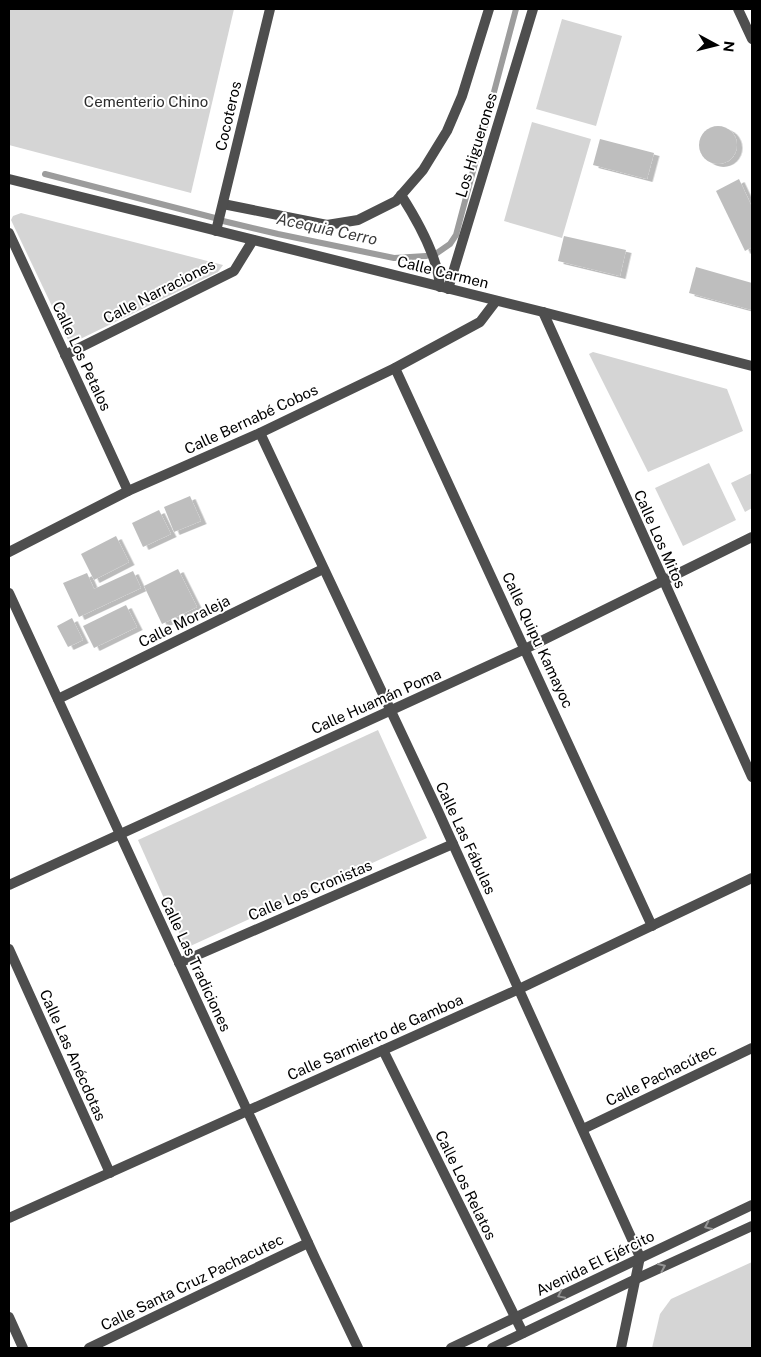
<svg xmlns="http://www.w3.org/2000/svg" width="761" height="1357" viewBox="0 0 761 1357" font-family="'Public Sans',sans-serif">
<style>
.green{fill:#d5d5d5}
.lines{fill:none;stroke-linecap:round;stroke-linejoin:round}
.stream{stroke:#9c9c9c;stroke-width:6}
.building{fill:#bebebe;filter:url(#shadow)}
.service{stroke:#4e4e4e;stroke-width:10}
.minor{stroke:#4e4e4e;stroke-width:10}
.tertiary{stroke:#4e4e4e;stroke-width:10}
.oneway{stroke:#959595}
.labels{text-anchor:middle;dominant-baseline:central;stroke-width:4;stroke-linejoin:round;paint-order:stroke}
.park-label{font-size:15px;fill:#2c2c2c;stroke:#fff}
.street-label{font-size:15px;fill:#000;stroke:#fff}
.water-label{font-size:16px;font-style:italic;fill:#3d3d3d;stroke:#fff}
</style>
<defs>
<filter id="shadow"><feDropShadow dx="5.5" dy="3" stdDeviation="0" flood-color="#0004"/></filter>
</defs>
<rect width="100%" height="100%" fill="#fff"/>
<g class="green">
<polygon points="9,9 234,9 191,193 9,145"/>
<polygon points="562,19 622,36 596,126 536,109"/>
<polygon points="532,122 591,139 562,238 504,221"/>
<polygon points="21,213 223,265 218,272 70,344 11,220 13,216"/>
<polygon points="593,352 727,389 743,431 648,472 589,354"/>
<polygon points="709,463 736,520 683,546 655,488"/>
<polygon points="752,473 752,508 745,512 731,483"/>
<polygon points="378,730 427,838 186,948 138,840"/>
<polygon points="752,1262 752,1348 652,1348 660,1314 671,1299"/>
</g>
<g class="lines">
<g class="stream">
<polyline points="45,174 215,218"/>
<polyline points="223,221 278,234 394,258 426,256"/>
<polyline points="437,253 450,244 456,235 516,9"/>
</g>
</g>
<g class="building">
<circle cx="718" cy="145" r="19"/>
<polygon points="600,139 654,153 647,179 593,165"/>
<polygon points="739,179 752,207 752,247 745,251 716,191"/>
<polygon points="564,236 626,250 620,276 558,261"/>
<polygon points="696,267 752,283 752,310 689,293"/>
<polygon points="190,496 201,521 174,532 164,507"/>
<polygon points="159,510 171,534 143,547 132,523"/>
<polygon points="116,536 129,562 94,580 81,554"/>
<polygon points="178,569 197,607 162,624 144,586"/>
<polygon points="133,571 141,588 79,617 63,583 87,573 94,589"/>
<polygon points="126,605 137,627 94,648 83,626"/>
<polygon points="72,618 83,640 68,647 57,626"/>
</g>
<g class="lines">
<g class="service">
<path d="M 401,195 C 417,220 438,257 440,287"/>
<polyline points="223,204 327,225 358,220 396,201 423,170 447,131 462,96 489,9"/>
</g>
<g class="minor">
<polyline points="9,179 543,312 752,366"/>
<polyline points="216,231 270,9"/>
<polyline points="9,233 128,491"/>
<polyline points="448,289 533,9"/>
<polyline points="543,312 752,777"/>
<polyline points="65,355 234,271 253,240"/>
<polyline points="395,368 652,926"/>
<polyline points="260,433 438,811 640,1257 621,1348"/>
<polyline points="9,552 128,491 260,433 395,368 480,322 496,301"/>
<polyline points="9,593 316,1260 358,1348"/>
<polyline points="58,699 323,569"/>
<polyline points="9,885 525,649 752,537"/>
<polyline points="9,949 110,1173"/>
<polyline points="179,963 453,844"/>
<polyline points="383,1050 523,1333"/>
<polyline points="583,1129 752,1048"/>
<polyline points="9,1218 519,989 752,878"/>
<polyline points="89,1348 308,1243"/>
</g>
<g class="tertiary">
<polyline points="738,9 752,39"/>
<polyline points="9,1317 23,1348"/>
<polyline points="451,1348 752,1205"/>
<polyline points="492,1348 636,1279 752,1226"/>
</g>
</g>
<defs><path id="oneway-chevron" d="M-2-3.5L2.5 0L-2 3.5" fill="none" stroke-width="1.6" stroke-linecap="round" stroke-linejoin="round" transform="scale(1.25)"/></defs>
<g class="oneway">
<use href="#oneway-chevron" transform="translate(708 1226) rotate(155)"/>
<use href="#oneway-chevron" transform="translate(662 1267) rotate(-24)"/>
<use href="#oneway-chevron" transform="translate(561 1295) rotate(154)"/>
</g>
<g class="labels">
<g class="park-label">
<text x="146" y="101">Cementerio Chino</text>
</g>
<g class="street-label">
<text transform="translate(228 116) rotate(-77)">Cocoteros</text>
<text transform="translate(476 145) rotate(-73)">Los Higuerones</text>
<text transform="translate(443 272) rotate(14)">Calle Carmen</text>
<text transform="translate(159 291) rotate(-27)">Calle Narraciones</text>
<text transform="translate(82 356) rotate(65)">Calle Los Petalos</text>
<text transform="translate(251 419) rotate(-25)">Calle Bernabé Cobos</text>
<text transform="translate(660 539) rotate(66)">Calle Los Mitos</text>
<text transform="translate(184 621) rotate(-26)">Calle Moraleja</text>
<text transform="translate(538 640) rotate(65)">Calle Quipu Kamayoc</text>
<text transform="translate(376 701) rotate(-24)">Calle Huamán Poma</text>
<text transform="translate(466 838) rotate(65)">Calle Las Fábulas</text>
<text transform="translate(310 890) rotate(-23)">Calle Los Cronistas</text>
<text transform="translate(196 964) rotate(65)">Calle Las Tradiciones</text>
<text transform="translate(375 1037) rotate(-24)">Calle Sarmierto de Gamboa</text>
<text transform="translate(73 1055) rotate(66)">Calle Las Anécdotas</text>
<text transform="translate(661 1075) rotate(-26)">Calle Pachacútec</text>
<text transform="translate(466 1185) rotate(64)">Calle Los Relatos</text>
<text transform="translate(595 1263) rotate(-26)">Avenida El Ejército</text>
<text transform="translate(192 1282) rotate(-26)">Calle Santa Cruz Pachacutec</text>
</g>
<g class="water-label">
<text transform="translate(327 229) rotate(12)">Acequia Cerro</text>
</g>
</g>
<rect width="761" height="1357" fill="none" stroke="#000000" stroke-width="20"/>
<g transform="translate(716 45) rotate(97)" stroke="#ffffff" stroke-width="4" paint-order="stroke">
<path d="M0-4L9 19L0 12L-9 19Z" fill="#000000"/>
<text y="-8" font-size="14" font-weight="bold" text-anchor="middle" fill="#000000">N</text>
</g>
</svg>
